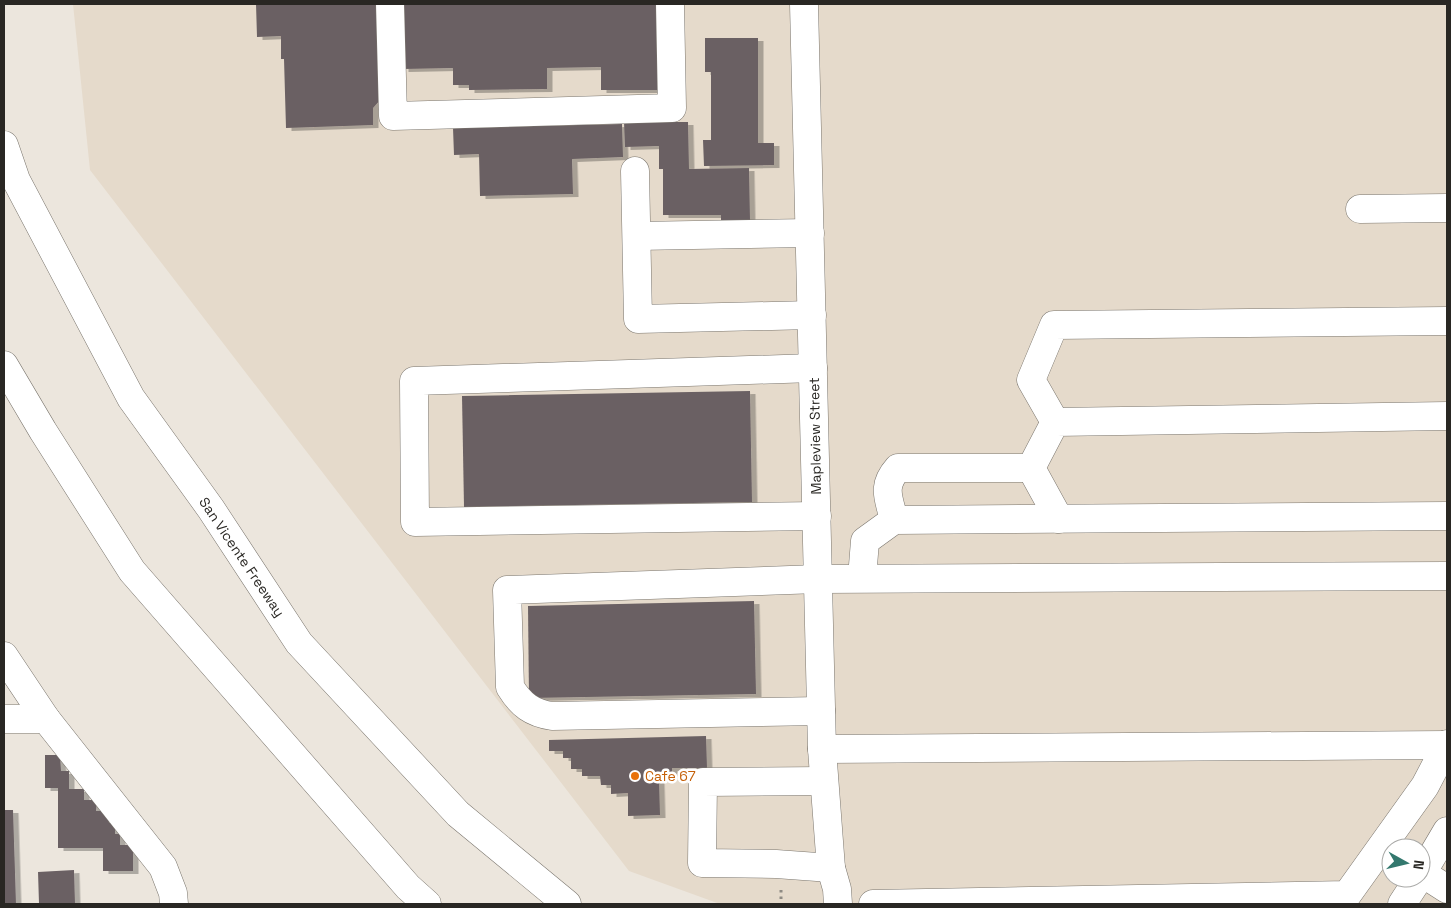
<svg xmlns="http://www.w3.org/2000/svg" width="1451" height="908" viewBox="0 0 1451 908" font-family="'Space Grotesk',sans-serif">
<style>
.built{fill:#e5dacb;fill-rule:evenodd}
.building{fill:#6a6063;filter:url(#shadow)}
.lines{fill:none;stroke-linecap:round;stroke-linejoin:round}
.minor-casing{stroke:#7b766e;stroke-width:29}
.major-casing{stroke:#7b766e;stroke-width:29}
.highway-casing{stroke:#7b766e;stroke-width:29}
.path{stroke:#8e8a83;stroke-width:3;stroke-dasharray:2.5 4;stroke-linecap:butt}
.minor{stroke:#fff;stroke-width:28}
.major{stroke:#fff;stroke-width:28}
.highway{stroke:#fff;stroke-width:28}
.food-dot{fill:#e8710a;stroke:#fff;stroke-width:2}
.labels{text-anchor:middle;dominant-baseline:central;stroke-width:5;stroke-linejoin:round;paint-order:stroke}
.street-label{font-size:14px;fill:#292723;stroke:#fff}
.food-label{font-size:14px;fill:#c56008;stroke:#fff;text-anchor:start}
</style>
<defs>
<filter id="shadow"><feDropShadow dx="5.5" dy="3" stdDeviation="0" flood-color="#0004"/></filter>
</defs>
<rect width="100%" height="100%" fill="#ece6dd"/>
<path class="built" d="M 73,4 L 1447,4 L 1447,904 L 720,904 L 629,871 L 90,170 ZM 1391,848 L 1421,848 L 1421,878 L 1391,878 Z"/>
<g class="building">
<polygon points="256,4 378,4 381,99 373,108 373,125 286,128 284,59 281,59 281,36 257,37"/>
<polygon points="402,4 661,4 662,90 601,90 601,67 547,68 547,89 469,90 469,85 453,85 453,68 403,69"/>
<polygon points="705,38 758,38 758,143 774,143 774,165 704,166 703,140 711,140 711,72 705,72"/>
<polygon points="624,122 688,122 689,169 749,168 750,220 721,220 721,215 663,215 663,169 659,169 659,146 625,147"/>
<polygon points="622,124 623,157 572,159 573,194 480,196 479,154 454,155 453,128"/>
<polygon points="750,391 752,502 464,507 462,396"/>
<polygon points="754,601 756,694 529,698 528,606"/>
<polygon points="706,736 707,768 672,768 672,773 666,778 659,779 660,815 628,816 628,793 611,794 611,785 601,785 600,776 582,776 582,769 571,769 571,758 563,758 563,751 549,751 549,740"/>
<polygon points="45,755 60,755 61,771 69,771 69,789 84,789 84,800 97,800 96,811 108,811 109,823 115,823 115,834 120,834 120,845 133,845 133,871 103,871 103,848 58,848 58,788 45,788"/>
<polygon points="4,810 13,810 16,904 4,904"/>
<polygon points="74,870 75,904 39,904 38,872"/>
</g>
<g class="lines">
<defs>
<g id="minor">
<polyline points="390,4 393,116 672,108 670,4"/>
<polyline points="635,171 638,319 812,315"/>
<polyline points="1360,209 1447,208"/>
<polyline points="637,236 810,233"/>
<polyline points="813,368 414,381 415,522 817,516"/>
<polyline points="1055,422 1031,380 1054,325 1447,321"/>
<polyline points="1059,519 1031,468 1055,422 1447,416"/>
<path d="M 894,520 C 889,498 881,487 898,468 L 1031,468"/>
<polyline points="862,578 865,541 894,520 1447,516"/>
<polyline points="4,656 46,719 163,867 173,893 174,904"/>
<path d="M 821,711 L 552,716 C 532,713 521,705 510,687 L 507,590 L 818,579 L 1447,576"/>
<polyline points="4,719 46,719"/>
<polyline points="822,749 1447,745"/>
<polyline points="824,781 703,782 702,863 776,864 831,868"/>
<polyline points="1422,873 1447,889"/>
<polyline points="1421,875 1447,831"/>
<polyline points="873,904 1347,895 1425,786 1447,744"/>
<polyline points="1402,904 1419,878"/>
</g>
<polyline id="major" points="804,4 822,749 831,868 837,889 838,904"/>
<g id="highway">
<polyline points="4,145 16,180 131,398 211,509 299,643 458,814 567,904"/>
<polyline points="4,365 43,431 132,571 408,887 427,904"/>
</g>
</defs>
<use href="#minor" class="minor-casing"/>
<use href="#major" class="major-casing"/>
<use href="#highway" class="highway-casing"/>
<polyline class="path" points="781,890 781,904"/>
<use href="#minor" class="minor"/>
<use href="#major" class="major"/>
<use href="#highway" class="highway"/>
</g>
<circle class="food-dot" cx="635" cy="776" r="5"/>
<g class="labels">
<g class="street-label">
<text transform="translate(815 436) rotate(-91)">Mapleview Street</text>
<text transform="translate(242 557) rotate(56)">San Vicente Freeway</text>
</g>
<g class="food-label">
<text x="645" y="776">Cafe 67</text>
</g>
</g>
<rect width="1451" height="908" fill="none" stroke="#292723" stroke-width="10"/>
<g transform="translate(1406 863) rotate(98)"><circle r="24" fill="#ffffff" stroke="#a9a9a7"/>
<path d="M0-4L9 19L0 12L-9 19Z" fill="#33786e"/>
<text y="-8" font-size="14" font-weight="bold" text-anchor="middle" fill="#292723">N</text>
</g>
</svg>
